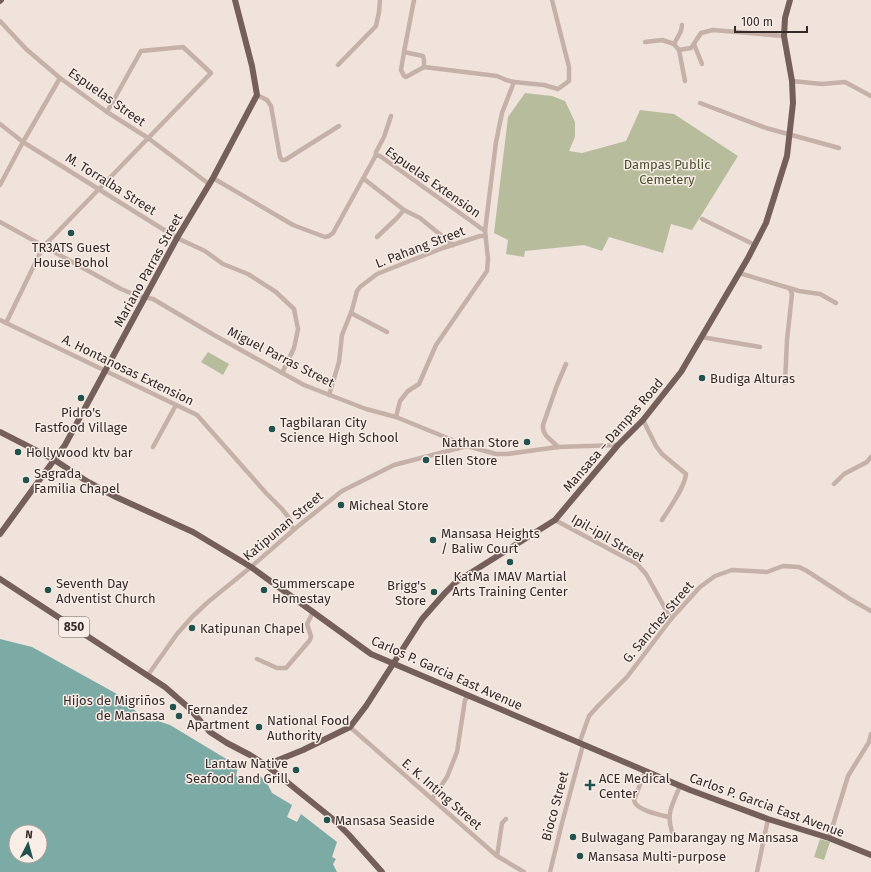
<svg xmlns="http://www.w3.org/2000/svg" width="871" height="872" viewBox="0 0 871 872" font-family="'Fira Sans',sans-serif">
<style>
.green{fill:#b7bd9c}
.water{fill:#7caaa5;fill-rule:evenodd}
.lines{fill:none;stroke-linecap:round;stroke-linejoin:round}
.minor{stroke:#c6b1a8;stroke-width:4.5}
.major{stroke:#755f5a;stroke-width:6}
.poi-dot{fill:#21524d;stroke:#f8ede7;stroke-width:1.5}
.labels{text-anchor:middle;dominant-baseline:central;stroke-width:3;stroke-linejoin:round;paint-order:stroke}
.shield{fill:#f8ede7;stroke:#6f6461;stroke-width:1}
.shield-label{font-size:12px;font-weight:bold;fill:#342a28}
.street-label{font-size:13px;fill:#342a28;stroke:#f8ede7}
.park-label{font-size:13px;fill:#49502d;stroke:#f8ede7}
.poi-label{font-size:13px;fill:#342a28;stroke:#f8ede7;text-anchor:start}
</style>
<rect width="100%" height="100%" fill="#efe3db"/>
<g class="green">
<polygon points="525,93 552,96 565,101 575,122 575,137 569,151 582,153 626,141 640,110 674,114 738,156 692,230 671,224 663,253 609,237 602,251 584,245 525,251 524,257 506,254 508,240 494,233 508,117"/>
<polygon points="208,352 229,364 223,375 201,362"/>
<polygon points="820,839 830,842 824,860 814,857"/>
</g>
<path class="water" d="M 0,639 L 32,647 L 117,694 L 140,715 L 170,725 L 238,766 L 236,776 L 252,785 L 255,780 L 260,776 L 267,783 L 272,793 L 292,805 L 287,817 L 297,822 L 301,814 L 337,842 L 332,857 L 336,859 L 333,864 L 337,872 L 0,872 ZM 16,832 L 40,832 L 40,856 L 16,856 Z"/>
<g class="lines">
<g class="minor">
<polyline points="414,0 404,52 423,56 424,60 424,67 497,76 506,80 514,82"/>
<polyline points="0,21 26,49 60,78 107,112 148,138 209,184"/>
<polyline points="645,42 662,40 674,44 681,31 682,25"/>
<polyline points="674,44 679,50 685,81"/>
<polyline points="694,44 702,64"/>
<polyline points="679,50 691,48 701,33 713,30 784,36"/>
<polyline points="404,52 401,70 404,76 406,77 424,67"/>
<polyline points="338,65 376,26 379,12 380,0"/>
<polyline points="792,81 822,84 845,82 871,96"/>
<polyline points="257,95 267,100 271,106 280,157 282,160 285,160 339,126"/>
<polyline points="700,103 766,128 839,148"/>
<polyline points="0,124 23,142 177,238 205,251 223,264 248,274 276,292 294,309 298,329 294,348 282,373"/>
<polyline points="376,155 376,152 384,137 391,116"/>
<polyline points="213,178 293,225 325,237 329,236 333,233 376,155 380,156 485,231"/>
<polyline points="364,179 404,210 396,219 377,237"/>
<polyline points="0,185 23,142 60,78"/>
<polyline points="404,210 420,218 453,245"/>
<polyline points="702,219 755,245"/>
<polyline points="0,222 121,289 138,296 153,299 214,335 304,385 366,409 396,417 467,446 496,454 507,454 558,447 618,445"/>
<polyline points="739,273 799,291 820,294 836,303"/>
<polyline points="351,313 387,332"/>
<polyline points="0,320 197,415 266,493 282,509 289,518 293,530"/>
<polyline points="6,323 43,247 211,73 183,47 141,51 107,112"/>
<polyline points="701,337 760,347"/>
<polyline points="785,383 787,340 792,294 790,289"/>
<polyline points="329,395 339,362 342,335 352,310 357,291 360,287 377,274 392,268 443,248 480,236 486,236"/>
<polyline points="396,417 400,401 408,391 419,384 436,345 487,271 488,259 485,231 496,142 502,113 514,82 544,85 558,89 569,81 569,67 552,0"/>
<path d="M 643,420 L 656,446 L 662,454 L 686,474 C 685,487 669,509 662,520"/>
<polyline points="153,447 176,405"/>
<path d="M 558,447 C 551,439 542,436 543,425 L 557,385 L 566,364"/>
<polyline points="834,484 844,474 867,462 871,457"/>
<polyline points="555,520 637,564 646,574 671,619"/>
<polyline points="257,659 277,668 286,668 310,640 311,636 307,624 313,612"/>
<polyline points="148,675 177,634 192,617 208,602 251,567 297,527 342,491 394,465 467,446"/>
<polyline points="350,727 497,856 524,872"/>
<polyline points="579,744 589,716 598,706 627,677 671,619 700,587 715,576 732,570 767,572 783,566 799,567 807,571 850,599 871,611"/>
<path d="M 645,772 L 634,800 C 635,810 660,815 669,817"/>
<polyline points="432,799 447,777 457,752 465,700 469,695"/>
<path d="M 674,838 C 665,814 671,808 680,786"/>
<polyline points="829,838 848,776 869,742 871,734"/>
<polyline points="497,856 502,823 506,819"/>
<polyline points="550,872 562,823 583,745"/>
<polyline points="757,872 768,819"/>
</g>
<g class="major">
<polyline points="0,1 1,0"/>
<polyline points="0,432 53,459 88,482 116,497 193,532 251,567 371,654 690,790 768,819 829,838 871,855"/>
<polyline points="0,534 65,445 177,238 213,178 257,95 252,66 235,0"/>
<polyline points="0,579 165,687 189,708 210,732 227,743 250,755 266,765 334,820 349,835 382,872"/>
<polyline points="266,765 303,750 350,727 366,706 422,619 445,593 456,582 555,520 618,445 643,420 681,372 748,258 766,223 787,156 793,103 792,81 784,36 785,18 790,0"/>
</g>
</g>
<g class="poi-dot">
<circle cx="71" cy="233" r="4"/>
<circle cx="702" cy="378" r="4"/>
<circle cx="81" cy="398" r="4"/>
<circle cx="272" cy="429" r="4"/>
<circle cx="527" cy="442" r="4"/>
<circle cx="18" cy="452" r="4"/>
<circle cx="426" cy="460" r="4"/>
<circle cx="26" cy="480" r="4"/>
<circle cx="341" cy="505" r="4"/>
<circle cx="433" cy="540" r="4"/>
<circle cx="510" cy="562" r="4"/>
<circle cx="48" cy="590" r="4"/>
<circle cx="264" cy="590" r="4"/>
<circle cx="434" cy="592" r="4"/>
<circle cx="192" cy="628" r="4"/>
<circle cx="173" cy="707" r="4"/>
<circle cx="179" cy="716" r="4"/>
<circle cx="259" cy="727" r="4"/>
<circle cx="296" cy="770" r="4"/>
<path d="M588 779h4v4h4v4h-4v4h-4v-4h-4v-4h4z"/>
<circle cx="327" cy="820" r="4"/>
<circle cx="573" cy="837" r="4"/>
<circle cx="580" cy="856" r="4"/>
</g>
<g class="labels">
<rect class="shield" x="59" y="617" width="30" height="20" rx="3"/>
<g class="shield-label">
<text x="74" y="627">850</text>
</g>
<g class="street-label">
<text transform="translate(107 97) rotate(35)">Espuelas Street</text>
<text transform="translate(433 182) rotate(35)">Espuelas Extension</text>
<text transform="translate(111 184) rotate(32)">M. Torralba Street</text>
<text transform="translate(420 247) rotate(-21)">L. Pahang Street</text>
<text transform="translate(148 270) rotate(-61)">Mariano Parras Street</text>
<text transform="translate(281 357) rotate(27)">Miguel Parras Street</text>
<text transform="translate(128 370) rotate(26)">A. Hontanosas Extension</text>
<text transform="translate(613 435) rotate(-49)">Mansasa – Dampas Road</text>
<text transform="translate(283 526) rotate(-40)">Katipunan Street</text>
<text transform="translate(608 538) rotate(30)">Ipil-ipil Street</text>
<text transform="translate(658 622) rotate(-50)">G. Sanchez Street</text>
<text transform="translate(447 673) rotate(24)">Carlos P. Garcia East Avenue</text>
<text transform="translate(442 794) rotate(41)">E. K. Inting Street</text>
<text transform="translate(767 805) rotate(20)">Carlos P. Garcia East Avenue</text>
<text transform="translate(555 806) rotate(-75)">Bioco Street</text>
</g>
<g class="park-label">
<text x="667" y="164">Dampas Public<tspan x="667" dy="15">Cemetery</tspan></text>
</g>
<g class="poi-label">
<text x="71" y="247" text-anchor="middle">TR3ATS Guest<tspan x="71" dy="15">House Bohol</tspan></text>
<text x="710" y="378">Budiga Alturas</text>
<text x="81" y="412" text-anchor="middle">Pidro's<tspan x="81" dy="15">Fastfood Village</tspan></text>
<text x="280" y="422">Tagbilaran City<tspan x="280" dy="15">Science High School</tspan></text>
<text x="519" y="442" text-anchor="end">Nathan Store</text>
<text x="26" y="452">Hollywood ktv bar</text>
<text x="434" y="460">Ellen Store</text>
<text x="34" y="473">Sagrada<tspan x="34" dy="15">Familia Chapel</tspan></text>
<text x="349" y="505">Micheal Store</text>
<text x="441" y="533">Mansasa Heights<tspan x="441" dy="15">/ Baliw Court</tspan></text>
<text x="510" y="576" text-anchor="middle">KatMa IMAV Martial<tspan x="510" dy="15">Arts Training Center</tspan></text>
<text x="56" y="583">Seventh Day<tspan x="56" dy="15">Adventist Church</tspan></text>
<text x="272" y="583">Summerscape<tspan x="272" dy="15">Homestay</tspan></text>
<text x="426" y="585" text-anchor="end">Brigg's<tspan x="426" dy="15">Store</tspan></text>
<text x="200" y="628">Katipunan Chapel</text>
<text x="165" y="700" text-anchor="end">Hijos de Migriños<tspan x="165" dy="15">de Mansasa</tspan></text>
<text x="187" y="709">Fernandez<tspan x="187" dy="15">Apartment</tspan></text>
<text x="267" y="720">National Food<tspan x="267" dy="15">Authority</tspan></text>
<text x="288" y="763" text-anchor="end">Lantaw Native<tspan x="288" dy="15">Seafood and Grill</tspan></text>
<text x="599" y="778">ACE Medical<tspan x="599" dy="15">Center</tspan></text>
<text x="335" y="820">Mansasa Seaside</text>
<text x="581" y="837">Bulwagang Pambarangay ng Mansasa</text>
<text x="588" y="856">Mansasa Multi-purpose</text>
</g>
</g>
<g transform="translate(28 844) rotate(6)"><circle r="19" fill="#f8ede7" stroke="#aa9f9b"/>
<path d="M0-3L7 15L0 10L-7 15Z" fill="#21524d"/>
<text y="-6" font-size="11" font-weight="bold" text-anchor="middle" fill="#342a28">N</text>
</g>
<path d="M735 26v6h72v-6" fill="none" stroke="#342a28" stroke-width="2"/>
<text x="741" y="26" font-size="12" fill="#342a28" stroke="#f8ede7" stroke-width="3" paint-order="stroke">100 m</text>
</svg>
